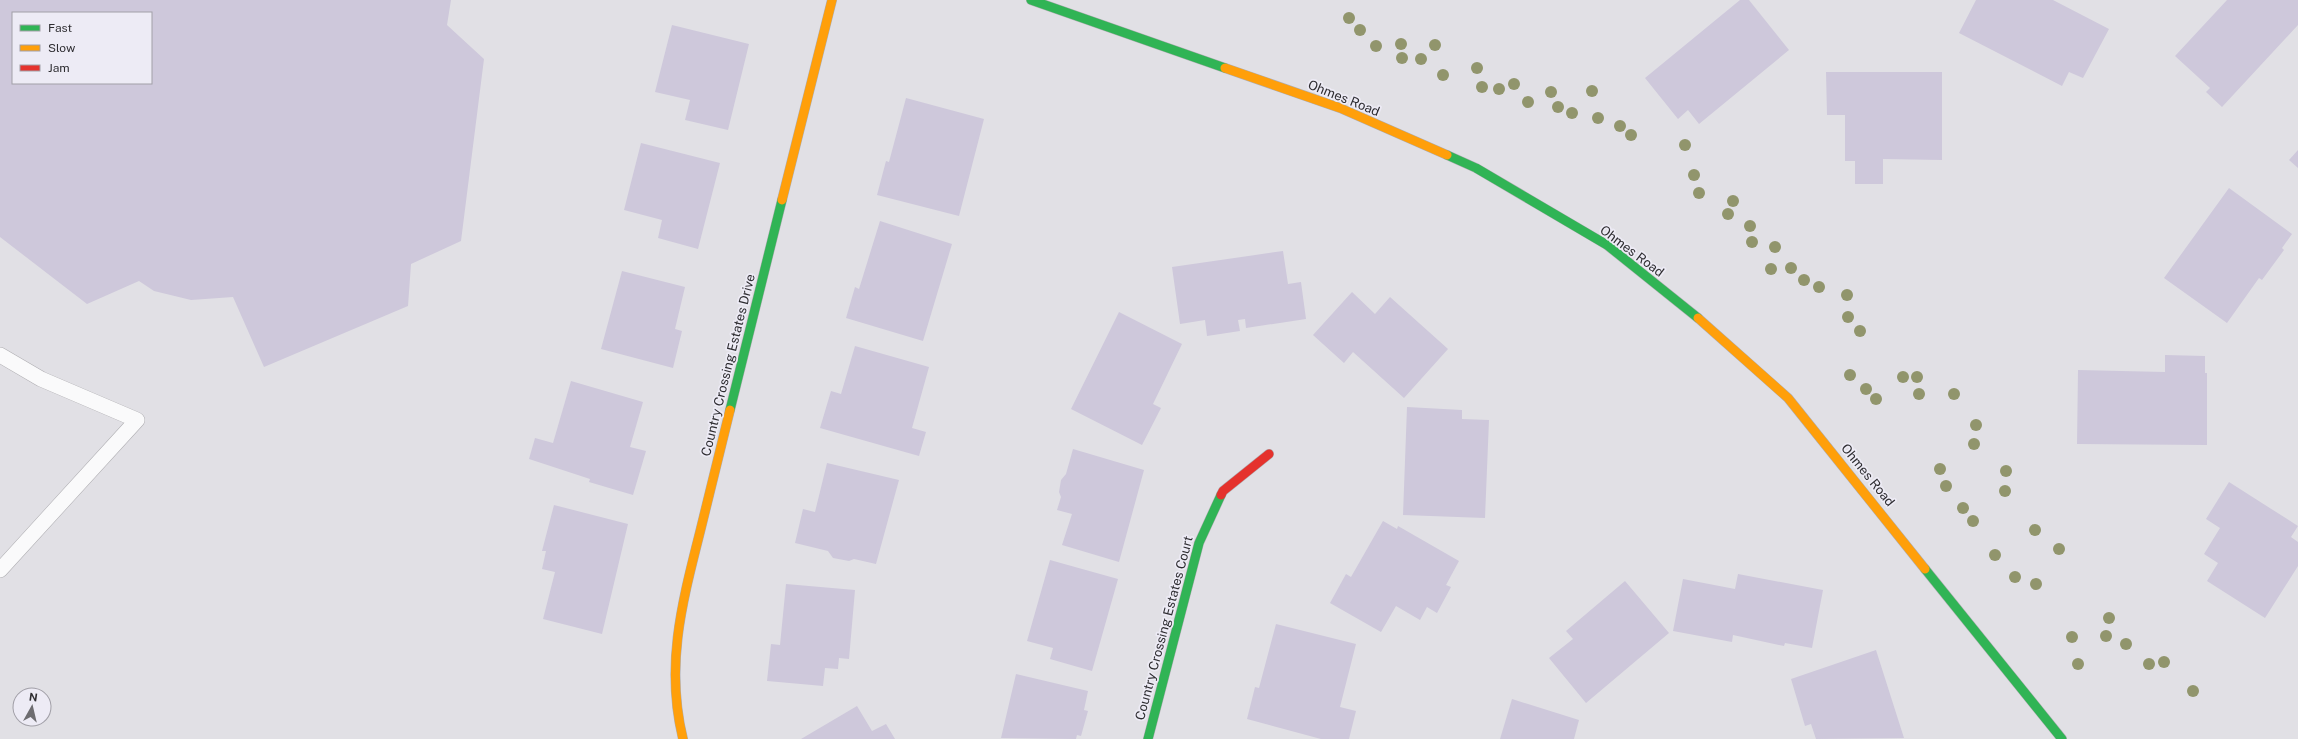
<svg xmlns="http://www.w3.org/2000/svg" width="2298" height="739" viewBox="0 0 2298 739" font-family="'Public Sans',sans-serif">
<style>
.building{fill:#cec8db;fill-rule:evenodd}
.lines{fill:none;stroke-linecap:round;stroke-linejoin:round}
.lane-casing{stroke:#aeadb1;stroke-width:16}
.fast-casing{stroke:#aeadb1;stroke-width:10}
.slow-casing{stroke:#aeadb1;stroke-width:10}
.jam-casing{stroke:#aeadb1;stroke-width:10}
.lane{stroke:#fafafb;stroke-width:15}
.fast{stroke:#30b455;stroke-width:9}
.slow{stroke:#ff9f0a;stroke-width:9}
.jam{stroke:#e5322d;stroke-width:9}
.tree{fill:#91956c}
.labels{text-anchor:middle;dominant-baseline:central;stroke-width:3.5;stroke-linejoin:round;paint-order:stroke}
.street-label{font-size:13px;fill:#2e2d31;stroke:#edebf5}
</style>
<rect width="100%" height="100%" fill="#e1e0e5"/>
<g class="building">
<path d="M 0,0 L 451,0 L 447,25 L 484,59 L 461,241 L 411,264 L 408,306 L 264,367 L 233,297 L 191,300 L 154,291 L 139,281 L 87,304 L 0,237 ZM 13,13 L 151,13 L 151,83 L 13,83 Z"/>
<polygon points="1740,0 1749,0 1789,50 1699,124 1688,110 1678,119 1645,78"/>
<polygon points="1976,0 2053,0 2109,29 2083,78 2069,72 2062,86 1959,33"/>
<polygon points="2227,0 2298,0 2298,25 2222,107 2206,92 2210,88 2175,56"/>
<polygon points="672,25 749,44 728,130 685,120 690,100 655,92"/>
<polygon points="1826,72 1942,72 1942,160 1883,159 1883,184 1855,184 1855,161 1845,161 1845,115 1827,115"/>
<polygon points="906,98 984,119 959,216 877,195 886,161 889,162"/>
<polygon points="641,143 720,163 698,249 658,238 662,220 624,210"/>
<polygon points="2298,150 2298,168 2289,160"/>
<polygon points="2229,188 2292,234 2282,248 2284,250 2262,280 2259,278 2227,323 2164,278"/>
<polygon points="880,221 952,244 923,341 846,318 855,287 859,289"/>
<polygon points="1283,251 1288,284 1301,282 1306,319 1246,328 1245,319 1238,320 1240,331 1207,336 1205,320 1180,324 1172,267"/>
<polygon points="622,271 685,287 675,329 682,331 673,368 601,349"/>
<polygon points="1352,292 1375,314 1390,297 1448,349 1404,398 1353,352 1344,363 1313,335"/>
<polygon points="1119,312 1182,344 1153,404 1161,408 1142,445 1071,409"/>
<polygon points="855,346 929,367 912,428 926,432 919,456 820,428 831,391 841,394"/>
<polygon points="2165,355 2205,356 2205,373 2207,373 2207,445 2077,444 2078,370 2165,372"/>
<polygon points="571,381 643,402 630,447 646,451 633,495 589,482 590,479 529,459 535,438 553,443"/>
<polygon points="1407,407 1462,410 1462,419 1489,420 1485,518 1403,515"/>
<polygon points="1073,449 1144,470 1119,562 1062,545 1072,514 1057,510 1061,497 1059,492 1061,480 1066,474"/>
<polygon points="827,463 899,480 876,564 854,559 849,561 833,558 828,551 795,543 803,509 815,512"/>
<polygon points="2229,482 2298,526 2291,537 2298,542 2298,566 2265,618 2207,581 2218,563 2204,554 2220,528 2206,519"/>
<polygon points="554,505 628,524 602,634 543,619 555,572 542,569 546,551 542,551"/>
<polygon points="1383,521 1397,529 1398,526 1459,561 1446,585 1451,587 1437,613 1427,607 1420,620 1396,606 1381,632 1330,603 1346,574 1351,577"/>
<polygon points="1050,560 1118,579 1092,671 1050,659 1053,648 1027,641"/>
<polygon points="1738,574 1823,590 1812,648 1785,643 1784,646 1733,635 1732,642 1673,631 1683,579 1735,589"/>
<polygon points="1625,581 1669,633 1586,703 1549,658 1573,639 1566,631"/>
<polygon points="786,584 855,590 849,659 839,658 838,669 825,668 823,686 767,681 771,644 780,645"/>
<polygon points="1276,624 1356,644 1340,707 1356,711 1349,739 1321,739 1247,719 1255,687 1259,688"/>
<polygon points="1876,650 1904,738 1816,739 1811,724 1805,726 1791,679"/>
<polygon points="1016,674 1088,691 1084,710 1088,711 1081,736 1077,735 1076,739 1001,738"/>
<polygon points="1512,699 1579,720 1574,739 1500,739"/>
<polygon points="857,706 872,731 886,724 895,739 801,739"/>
</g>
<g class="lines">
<defs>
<polyline id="lane" points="0,355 41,379 137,420 0,570"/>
<g id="fast">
<polyline points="1031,0 1225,68"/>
<polyline points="1447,155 1476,168 1607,245 1698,318"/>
<polyline points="730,410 782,200"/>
<polyline points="1925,569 2062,739"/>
<polyline points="1148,739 1199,543 1221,495"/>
</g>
<g id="slow">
<polyline points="1225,68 1340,108 1447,155"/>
<polyline points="782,200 832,0"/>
<polyline points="1698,318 1788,398 1925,569"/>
<path d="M 683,739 C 665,666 682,603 700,532 C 710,491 720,451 730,410"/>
</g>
<polyline id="jam" points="1221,495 1223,491 1269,454"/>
</defs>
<use href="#lane" class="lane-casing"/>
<use href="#fast" class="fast-casing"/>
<use href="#slow" class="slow-casing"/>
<use href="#jam" class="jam-casing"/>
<use href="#lane" class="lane"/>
<use href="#fast" class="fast"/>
<use href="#slow" class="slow"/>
<use href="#jam" class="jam"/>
</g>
<g class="tree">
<circle cx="1349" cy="18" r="6"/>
<circle cx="1360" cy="30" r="6"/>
<circle cx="1401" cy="44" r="6"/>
<circle cx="1435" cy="45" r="6"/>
<circle cx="1376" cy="46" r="6"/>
<circle cx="1402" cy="58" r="6"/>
<circle cx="1421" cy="59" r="6"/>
<circle cx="1477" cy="68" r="6"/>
<circle cx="1443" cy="75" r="6"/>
<circle cx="1514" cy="84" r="6"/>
<circle cx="1482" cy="87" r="6"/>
<circle cx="1499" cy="89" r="6"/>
<circle cx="1592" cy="91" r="6"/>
<circle cx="1551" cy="92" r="6"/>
<circle cx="1528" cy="102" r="6"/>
<circle cx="1558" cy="107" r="6"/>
<circle cx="1572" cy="113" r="6"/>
<circle cx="1598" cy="118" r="6"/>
<circle cx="1620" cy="126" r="6"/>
<circle cx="1631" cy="135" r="6"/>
<circle cx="1685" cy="145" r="6"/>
<circle cx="1694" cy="175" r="6"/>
<circle cx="1699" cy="193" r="6"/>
<circle cx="1733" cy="201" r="6"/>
<circle cx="1728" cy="214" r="6"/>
<circle cx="1750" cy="226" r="6"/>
<circle cx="1752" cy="242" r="6"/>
<circle cx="1775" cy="247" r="6"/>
<circle cx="1791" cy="268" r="6"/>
<circle cx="1771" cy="269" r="6"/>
<circle cx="1804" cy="280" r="6"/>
<circle cx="1819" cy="287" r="6"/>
<circle cx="1847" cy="295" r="6"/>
<circle cx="1848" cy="317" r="6"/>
<circle cx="1860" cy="331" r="6"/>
<circle cx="1850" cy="375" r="6"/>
<circle cx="1903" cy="377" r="6"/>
<circle cx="1917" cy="377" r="6"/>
<circle cx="1866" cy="389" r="6"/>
<circle cx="1919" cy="394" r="6"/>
<circle cx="1954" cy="394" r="6"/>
<circle cx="1876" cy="399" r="6"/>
<circle cx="1976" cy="425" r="6"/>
<circle cx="1974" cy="444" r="6"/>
<circle cx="1940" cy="469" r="6"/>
<circle cx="2006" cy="471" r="6"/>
<circle cx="1946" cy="486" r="6"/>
<circle cx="2005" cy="491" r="6"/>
<circle cx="1963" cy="508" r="6"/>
<circle cx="1973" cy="521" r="6"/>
<circle cx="2035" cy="530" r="6"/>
<circle cx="2059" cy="549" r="6"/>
<circle cx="1995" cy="555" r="6"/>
<circle cx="2015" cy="577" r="6"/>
<circle cx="2036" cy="584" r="6"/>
<circle cx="2109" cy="618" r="6"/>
<circle cx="2106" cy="636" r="6"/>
<circle cx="2072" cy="637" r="6"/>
<circle cx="2126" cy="644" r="6"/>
<circle cx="2164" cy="662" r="6"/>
<circle cx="2078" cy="664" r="6"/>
<circle cx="2149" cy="664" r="6"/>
<circle cx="2193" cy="691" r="6"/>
</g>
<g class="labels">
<g class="street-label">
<text transform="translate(1344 98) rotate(22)">Ohmes Road</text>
<text transform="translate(1632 251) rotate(37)">Ohmes Road</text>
<text transform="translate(728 365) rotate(-76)">Country Crossing Estates Drive</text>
<text transform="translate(1868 475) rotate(51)">Ohmes Road</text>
<text transform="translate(1164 628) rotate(-75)">Country Crossing Estates Court</text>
</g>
</g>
<rect x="12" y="12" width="140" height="72" fill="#edebf5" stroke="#a19fa7"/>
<rect x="20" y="25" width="20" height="6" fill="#30b455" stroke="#a19fa7"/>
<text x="48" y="32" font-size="12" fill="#2e2d31">Fast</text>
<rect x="20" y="45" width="20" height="6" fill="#ff9f0a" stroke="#a19fa7"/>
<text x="48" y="52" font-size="12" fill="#2e2d31">Slow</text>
<rect x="20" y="65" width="20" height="6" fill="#e5322d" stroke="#a19fa7"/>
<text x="48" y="72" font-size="12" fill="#2e2d31">Jam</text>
<g transform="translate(32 707) rotate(8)"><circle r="19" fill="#edebf5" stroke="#a19fa7"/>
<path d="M0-3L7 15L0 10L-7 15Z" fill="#6d6c70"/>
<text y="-6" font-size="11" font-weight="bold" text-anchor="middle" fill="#2e2d31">N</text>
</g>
</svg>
